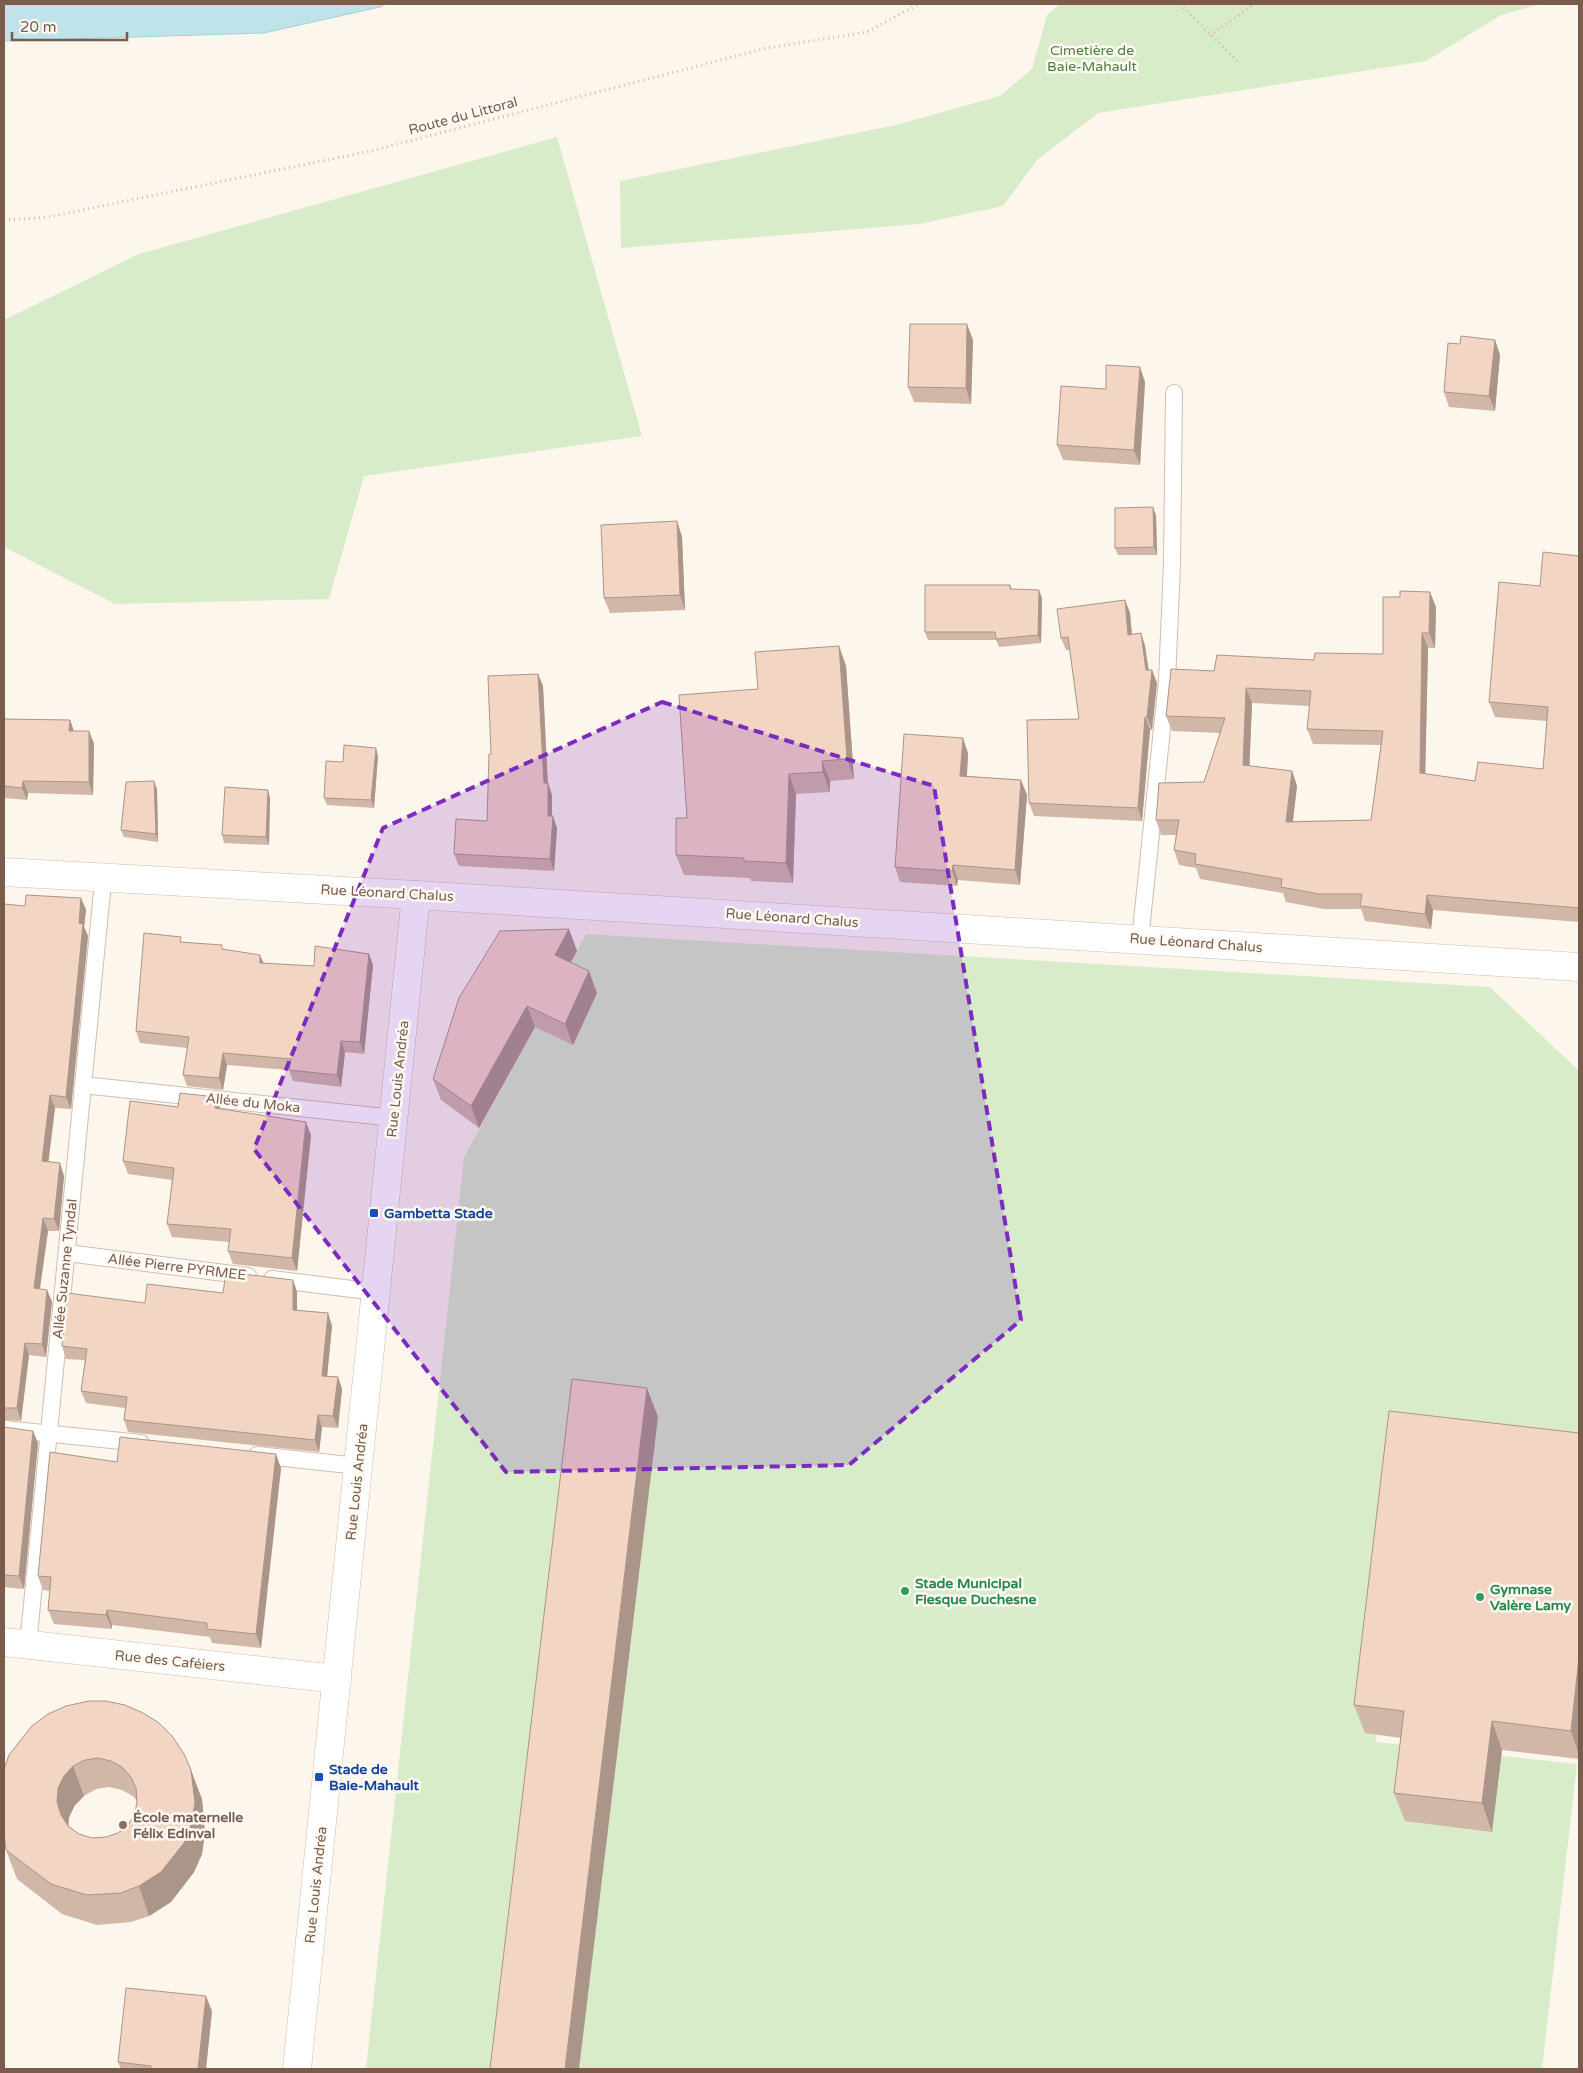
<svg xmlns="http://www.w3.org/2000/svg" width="1583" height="2073" viewBox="0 0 1583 2073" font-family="'Varela Round',sans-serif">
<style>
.green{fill:#d8ecc9}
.water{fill:#bfe3e8;stroke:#a5d3da}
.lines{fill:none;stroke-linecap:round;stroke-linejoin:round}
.lane-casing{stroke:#d1beb0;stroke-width:18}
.street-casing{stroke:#d1beb0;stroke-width:29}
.path{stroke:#d9b8a5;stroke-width:3;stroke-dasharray:1 4;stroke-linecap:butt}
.lane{stroke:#fff;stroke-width:16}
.street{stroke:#fff;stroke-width:28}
.wall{fill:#d1b7a8;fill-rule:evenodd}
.shaded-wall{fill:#aa9588}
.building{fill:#f3d5c3;stroke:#aa9588;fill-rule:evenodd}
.marked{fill:#7b2cbf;fill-opacity:0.2;stroke:#7b2cbf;stroke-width:4;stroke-dasharray:10 6;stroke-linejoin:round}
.transit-dot{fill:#1a4fb4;stroke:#fffaf3;stroke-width:2}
.leisure-dot{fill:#2e9e5b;stroke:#fffaf3;stroke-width:2}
.education-dot{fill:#8d6e63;stroke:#fffaf3;stroke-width:2}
.labels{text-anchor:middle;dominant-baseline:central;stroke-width:5;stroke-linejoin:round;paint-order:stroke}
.park-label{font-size:14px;fill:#537a41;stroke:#fffaf3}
.street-label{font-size:14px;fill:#7a5c4d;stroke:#fffaf3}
.transit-label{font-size:14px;font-weight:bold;fill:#164399;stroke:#fffaf3;text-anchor:start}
.leisure-label{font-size:14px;font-weight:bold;fill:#27864d;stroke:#fffaf3;text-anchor:start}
.education-label{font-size:14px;font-weight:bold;fill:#785e54;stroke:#fffaf3;text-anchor:start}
</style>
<rect width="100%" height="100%" fill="#fdf6ec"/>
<g class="green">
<polygon points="1060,4 1541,4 1501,15 1426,61 1098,113 1037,160 1003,206 919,224 621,248 620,181 896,125 1000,96 1032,69 1047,15"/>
<polygon points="557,137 642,436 364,476 329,599 115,604 4,547 4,320 139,254"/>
<polygon points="586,934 1490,987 1579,1071 1579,1439 1411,1421 1376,1742 1577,1764 1542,2069 366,2069 464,1157"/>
</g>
<polygon class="water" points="4,4 386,4 380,7 264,33 4,41"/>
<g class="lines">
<defs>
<g id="lane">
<polyline points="1140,940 1167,681 1172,564 1174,393"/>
<polyline points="83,1085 394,1118"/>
<polyline points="67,1253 248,1276"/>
<polyline points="272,1279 376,1292"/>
<polyline points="4,1429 141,1443"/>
<polyline points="257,1455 358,1466"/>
<polyline points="28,1645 102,892"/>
</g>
<g id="street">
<polyline points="4,872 416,895 1579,967"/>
<polyline points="4,1642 337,1679"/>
<polyline points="297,2069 416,895"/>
</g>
</defs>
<use href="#lane" class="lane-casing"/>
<use href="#street" class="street-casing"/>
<g class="path">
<polyline points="1180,4 1240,64"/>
<polyline points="1210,36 1254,4"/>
<polyline points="4,220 48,217 371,151 767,48 867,32 919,4"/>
</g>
<use href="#lane" class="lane"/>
<use href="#street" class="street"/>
</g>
<g class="wall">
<polygon points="973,340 971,404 914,402 908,387"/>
<polygon points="1495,340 1500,355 1495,411 1449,407 1444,392 1460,344"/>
<polygon points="1145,382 1140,465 1063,460 1057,445 1106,389"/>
<polygon points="1156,515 1157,555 1118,555 1115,548"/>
<polygon points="677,521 682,537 685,610 610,613 604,598"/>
<path d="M 1579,556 L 1579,922 L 1433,910 L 1431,929 L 1365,921 L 1361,909 L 1324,909 L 1286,902 L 1283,893 L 1200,879 L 1196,868 L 1179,865 L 1174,850 L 1176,835 L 1161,835 L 1156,820 L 1204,782 L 1220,733 L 1172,731 L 1166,716 L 1214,671 L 1314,660 L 1383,654 L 1436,607 L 1435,648 L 1428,648 L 1425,774 L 1475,781 L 1543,769 L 1547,721 L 1495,717 L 1489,702 L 1540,586 ZM 1252,703 L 1310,706 L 1307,729 L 1313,744 L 1381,745 L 1371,820 L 1293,821 L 1297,786 L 1292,771 L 1249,766 Z"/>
<polygon points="1010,585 1012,589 1042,598 1041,643 999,647 996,640 928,640 925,632"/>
<polygon points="1125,600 1130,613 1132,634 1141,633 1145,646 1149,670 1152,670 1157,683 1152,730 1150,730 1142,821 1034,816 1029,803 1079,719 1070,650 1066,650 1061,638"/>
<polygon points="839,646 846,666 854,779 830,781 830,792 796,794 793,883 751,881 750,878 684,875 676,855 758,689"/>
<polygon points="538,674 543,686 548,783 552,795 552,816 557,828 554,871 459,866 454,854 487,821 491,754"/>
<polygon points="4,719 70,720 74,731 89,731 94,744 93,795 28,793 27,800 4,798"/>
<polygon points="968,753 967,776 1021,780 1027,795 1020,885 958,880 957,886 900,882 895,867"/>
<polygon points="378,756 374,808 327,805 324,798 343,762"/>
<polygon points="157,789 158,842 124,837 121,830"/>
<polygon points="270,798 269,845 224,843 222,835"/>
<polygon points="81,898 86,910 84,927 88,936 71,1109 55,1108 48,1162 64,1176 59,1231 48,1231 40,1289 47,1290 52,1302 46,1357 29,1355 21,1421 4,1420 4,904 25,906"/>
<polygon points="569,929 577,951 571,962 597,993 573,1045 535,1027 479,1128 441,1100 433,1079"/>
<polygon points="183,942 224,950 263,963 314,966 369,954 373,965 364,1054 345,1052 341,1087 293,1081 289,1070 227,1065 223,1090 187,1086 183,1075 187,1048 140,1043 136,1031"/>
<polygon points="178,1107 220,1109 311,1135 297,1271 233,1264 228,1251 229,1242 172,1237 167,1224 172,1180 128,1174 123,1161"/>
<polygon points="293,1280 297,1292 297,1310 328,1313 332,1326 327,1376 338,1377 342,1389 338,1428 322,1427 319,1452 128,1432 124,1420 125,1408 86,1403 81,1391 85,1360 66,1359 62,1346 145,1303 223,1293"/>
<polygon points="4,1427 38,1443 24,1589 4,1587"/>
<polygon points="1579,1433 1579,1759 1502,1750 1492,1832 1405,1821 1394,1793 1401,1738 1365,1733 1354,1705"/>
<polygon points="117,1462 281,1468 261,1648 212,1643 210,1637 112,1625 112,1629 54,1624 48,1610 50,1591 43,1590 38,1576"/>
<path d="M 32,1726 L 202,1799 L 205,1833 L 202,1854 L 194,1872 L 171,1902 L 149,1916 L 131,1922 L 97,1925 L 62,1914 L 17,1879 L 6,1850 ZM 109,1787 L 122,1790 L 133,1796 L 137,1801 L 135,1814 L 128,1825 L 118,1833 L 106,1837 L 92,1838 L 79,1834 L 68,1826 L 69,1817 L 75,1805 L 84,1796 L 96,1789 Z"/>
<polygon points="212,2011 206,2069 121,2069 118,2062"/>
</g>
<g class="shaded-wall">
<polygon points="967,324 973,340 971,404 966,388"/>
<polygon points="1495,340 1500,355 1495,411 1489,396"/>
<polygon points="1140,367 1145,382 1140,465 1134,450"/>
<polygon points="1153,507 1156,515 1157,555 1154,547"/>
<polygon points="677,521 682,537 685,610 680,595"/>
<polygon points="1039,590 1042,598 1041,643 1038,635"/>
<polygon points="1430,592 1436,607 1435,648 1429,633"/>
<polygon points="1125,600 1130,613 1133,648 1128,635"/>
<polygon points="1141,633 1145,646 1150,683 1146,670"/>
<polygon points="1422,633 1428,648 1425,788 1420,773"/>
<polygon points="839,646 846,666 854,779 847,759"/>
<polygon points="1152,670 1157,683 1152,730 1147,717"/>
<polygon points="538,674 543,686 548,790 548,783 552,795 552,827 548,816 544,783"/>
<polygon points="1246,688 1252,703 1249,780 1243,765"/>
<polygon points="1145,717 1150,730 1142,821 1138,808"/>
<polygon points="70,720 74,732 69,731"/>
<polygon points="89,731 94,744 93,795 89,782"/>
<polygon points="963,738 968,753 966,791 960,776"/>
<polygon points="376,748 378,756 374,808 371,800"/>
<polygon points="822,761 830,781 830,792 823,772"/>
<polygon points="1292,771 1297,786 1291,836 1286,822"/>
<polygon points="789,774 796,794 793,883 786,863"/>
<polygon points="1021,780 1027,795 1020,885 1015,870"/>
<polygon points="23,781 28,793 27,800 22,788"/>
<polygon points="154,781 157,789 158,842 156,834"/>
<polygon points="268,790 270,798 269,845 266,837"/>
<polygon points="553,816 557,828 554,871 550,859"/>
<polygon points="953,865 958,880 957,886 952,871"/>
<polygon points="1427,895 1433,910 1431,929 1425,914"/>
<polygon points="81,898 86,910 84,927 88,936 71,1109 66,1097"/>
<polygon points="569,929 577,951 563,976 555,955"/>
<polygon points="369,954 373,965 364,1054 360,1042"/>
<polygon points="260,955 265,966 260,963"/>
<polygon points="589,971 597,993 573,1045 565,1024"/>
<polygon points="527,1006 535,1027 479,1128 471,1106"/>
<polygon points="341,1041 345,1052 341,1087 337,1075"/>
<polygon points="223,1053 227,1065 223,1090 219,1078"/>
<polygon points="50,1095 55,1108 47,1174 42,1161"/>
<polygon points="216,1097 221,1110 215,1108"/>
<polygon points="306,1122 311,1135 297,1271 292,1258"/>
<polygon points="60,1163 64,1176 59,1231 54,1219"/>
<polygon points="43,1218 48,1231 38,1301 34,1288"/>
<polygon points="293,1280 297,1292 297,1322 293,1310"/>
<polygon points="47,1290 52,1302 46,1357 42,1344"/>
<polygon points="328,1313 332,1326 326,1388 322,1376"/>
<polygon points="25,1343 29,1355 21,1421 17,1408"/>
<polygon points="338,1377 342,1389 338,1428 333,1416"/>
<polygon points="647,1388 658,1417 579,2069 565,2069"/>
<polygon points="318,1415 322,1427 319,1452 315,1440"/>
<polygon points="33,1431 38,1443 24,1589 19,1576"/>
<polygon points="276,1454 281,1468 261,1648 256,1634"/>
<polygon points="107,1610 112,1625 112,1629 106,1615"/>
<polygon points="1579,1657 1579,1755 1571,1731"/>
<polygon points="1492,1721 1502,1750 1492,1832 1482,1803"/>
<polygon points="73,1766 84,1796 75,1805 69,1817 68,1831 61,1815 57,1802 58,1788 64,1776"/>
<polygon points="191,1770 202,1799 205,1833 202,1854 194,1872 171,1902 149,1916 139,1886"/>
<polygon points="206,1996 212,2011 206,2069 198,2069"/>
</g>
<g class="building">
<polygon points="910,324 967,324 966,388 908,387"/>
<polygon points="1461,336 1495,340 1489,396 1444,392 1448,343 1460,344"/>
<polygon points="1106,365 1140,367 1134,450 1057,445 1061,386 1106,389"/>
<polygon points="1153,507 1154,547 1115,548 1115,508"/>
<polygon points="677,521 680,595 604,598 601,525"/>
<path d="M 1543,552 L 1579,556 L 1579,908 L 1427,895 L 1425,914 L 1360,906 L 1362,894 L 1319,894 L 1281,887 L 1282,879 L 1195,864 L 1196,854 L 1174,850 L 1179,820 L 1156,820 L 1159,783 L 1204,782 L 1225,718 L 1166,716 L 1171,669 L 1214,671 L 1217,655 L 1314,660 L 1315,653 L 1383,654 L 1383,597 L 1400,597 L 1400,591 L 1430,592 L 1429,633 L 1422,633 L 1420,773 L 1475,781 L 1478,762 L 1543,769 L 1548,707 L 1489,702 L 1499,582 L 1540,586 ZM 1246,688 L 1311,691 L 1307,729 L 1383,731 L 1371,820 L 1286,822 L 1292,771 L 1243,765 Z"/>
<polygon points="925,585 1010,585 1010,589 1039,590 1038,635 996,639 995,632 925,632"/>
<polygon points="1125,600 1128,635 1141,633 1146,670 1152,670 1147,717 1145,717 1138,808 1029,803 1027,720 1079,719 1068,637 1061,638 1057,609"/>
<polygon points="839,646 847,759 822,761 823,772 789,774 786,863 744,861 744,858 676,855 676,818 687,818 679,695 758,689 755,652"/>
<polygon points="538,674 544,783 548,783 548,816 553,816 550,859 454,854 456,819 487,821 489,754 491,754 488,676"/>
<polygon points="4,719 70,720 69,731 89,731 89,782 23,781 22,788 4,786"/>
<polygon points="904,734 963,738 960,776 1021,780 1015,870 953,865 952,871 895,867"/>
<polygon points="344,745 376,748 371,800 324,798 326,761 343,762"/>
<polygon points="154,781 156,834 121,830 126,782"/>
<polygon points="225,787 268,790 266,837 222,835"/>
<polygon points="26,895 81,898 79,923 83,924 66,1097 50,1095 42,1161 60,1163 54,1219 43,1218 34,1288 47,1290 42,1344 25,1343 17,1408 4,1408 4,904 25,906"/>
<polygon points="569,929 555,955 589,971 565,1024 527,1006 471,1106 433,1079 459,998 500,931"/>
<polygon points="144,933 181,937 180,942 222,945 222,949 260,955 260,963 314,966 315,946 369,954 360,1042 341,1041 337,1075 289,1070 291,1059 223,1053 219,1078 183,1075 189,1037 136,1031"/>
<polygon points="180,1093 216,1097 215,1108 306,1122 292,1258 228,1251 231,1229 167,1224 174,1168 123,1161 130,1101 178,1107"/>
<polygon points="226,1272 293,1280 293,1310 328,1313 322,1376 338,1377 333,1416 318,1415 315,1440 124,1420 127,1397 81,1391 87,1349 62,1346 67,1293 145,1303 147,1284 223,1293"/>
<polygon points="572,1379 647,1388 565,2069 490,2069"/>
<polygon points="1389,1411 1579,1433 1579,1657 1571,1731 1492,1721 1482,1803 1394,1793 1404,1711 1354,1705"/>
<polygon points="4,1427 33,1431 19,1576 4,1575"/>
<polygon points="120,1437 276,1454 256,1634 207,1629 207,1623 107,1610 106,1615 48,1610 51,1577 38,1576 50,1452 117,1462"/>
<path d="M 89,1701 L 105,1701 L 125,1705 L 143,1713 L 159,1723 L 172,1736 L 184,1754 L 191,1770 L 195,1803 L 191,1825 L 184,1843 L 161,1872 L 139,1886 L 121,1893 L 87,1895 L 51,1884 L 6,1850 L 4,1834 L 4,1769 L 9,1755 L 32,1726 L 48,1714 L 66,1706 ZM 98,1758 L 111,1761 L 122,1767 L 131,1777 L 136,1788 L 137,1801 L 135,1814 L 128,1825 L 118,1833 L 106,1837 L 92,1838 L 79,1834 L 68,1826 L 61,1815 L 57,1802 L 58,1788 L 64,1776 L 73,1766 L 85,1760 Z"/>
<polygon points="126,1988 206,1996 198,2069 151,2069 151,2066 118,2062"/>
</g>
<path class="marked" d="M 662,702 L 934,786 L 1021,1320 L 849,1465 L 506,1472 L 254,1149 L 383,828 Z"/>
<g class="transit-dot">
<rect x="369" y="1208" width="10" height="10" rx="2.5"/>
<rect x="314" y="1772" width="10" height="10" rx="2.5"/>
</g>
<g class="leisure-dot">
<circle cx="905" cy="1591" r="5"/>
<circle cx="1480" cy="1597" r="5"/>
</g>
<circle class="education-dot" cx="123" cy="1825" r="5"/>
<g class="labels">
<g class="park-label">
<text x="1092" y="50">Cimetière de<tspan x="1092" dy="16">Baie-Mahault</tspan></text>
</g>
<g class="street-label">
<text transform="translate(463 116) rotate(-15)">Route du Littoral</text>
<text transform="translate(387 893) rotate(3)">Rue Léonard Chalus</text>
<text transform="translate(792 918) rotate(4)">Rue Léonard Chalus</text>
<text transform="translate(1196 943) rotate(4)">Rue Léonard Chalus</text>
<text transform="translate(398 1079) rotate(-84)">Rue Louis Andréa</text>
<text transform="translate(253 1103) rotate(6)">Allée du Moka</text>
<text transform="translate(177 1267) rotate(7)">Allée Pierre PYRMEE</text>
<text transform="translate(65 1269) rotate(-84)">Allée Suzanne Tyndal</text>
<text transform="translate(357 1482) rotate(-84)">Rue Louis Andréa</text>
<text transform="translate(170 1661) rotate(6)">Rue des Caféiers</text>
<text transform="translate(316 1885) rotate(-84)">Rue Louis Andréa</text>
</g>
<g class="transit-label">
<text x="384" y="1213">Gambetta Stade</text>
<text x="329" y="1769">Stade de<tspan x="329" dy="16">Baie-Mahault</tspan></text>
</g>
<g class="leisure-label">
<text x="915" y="1583">Stade Municipal<tspan x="915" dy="16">Fiesque Duchesne</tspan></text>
<text x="1490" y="1589">Gymnase<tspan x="1490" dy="16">Valère Lamy</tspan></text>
</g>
<g class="education-label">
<text x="133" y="1817">École maternelle<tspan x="133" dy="16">Félix Edinval</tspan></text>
</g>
</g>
<rect width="1583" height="2073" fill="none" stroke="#7a5c4d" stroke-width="10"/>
<path d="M12 32v8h115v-8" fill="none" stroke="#7a5c4d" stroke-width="2.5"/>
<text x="20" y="32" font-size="15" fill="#7a5c4d" stroke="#fffaf3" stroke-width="4" paint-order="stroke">20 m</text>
</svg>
